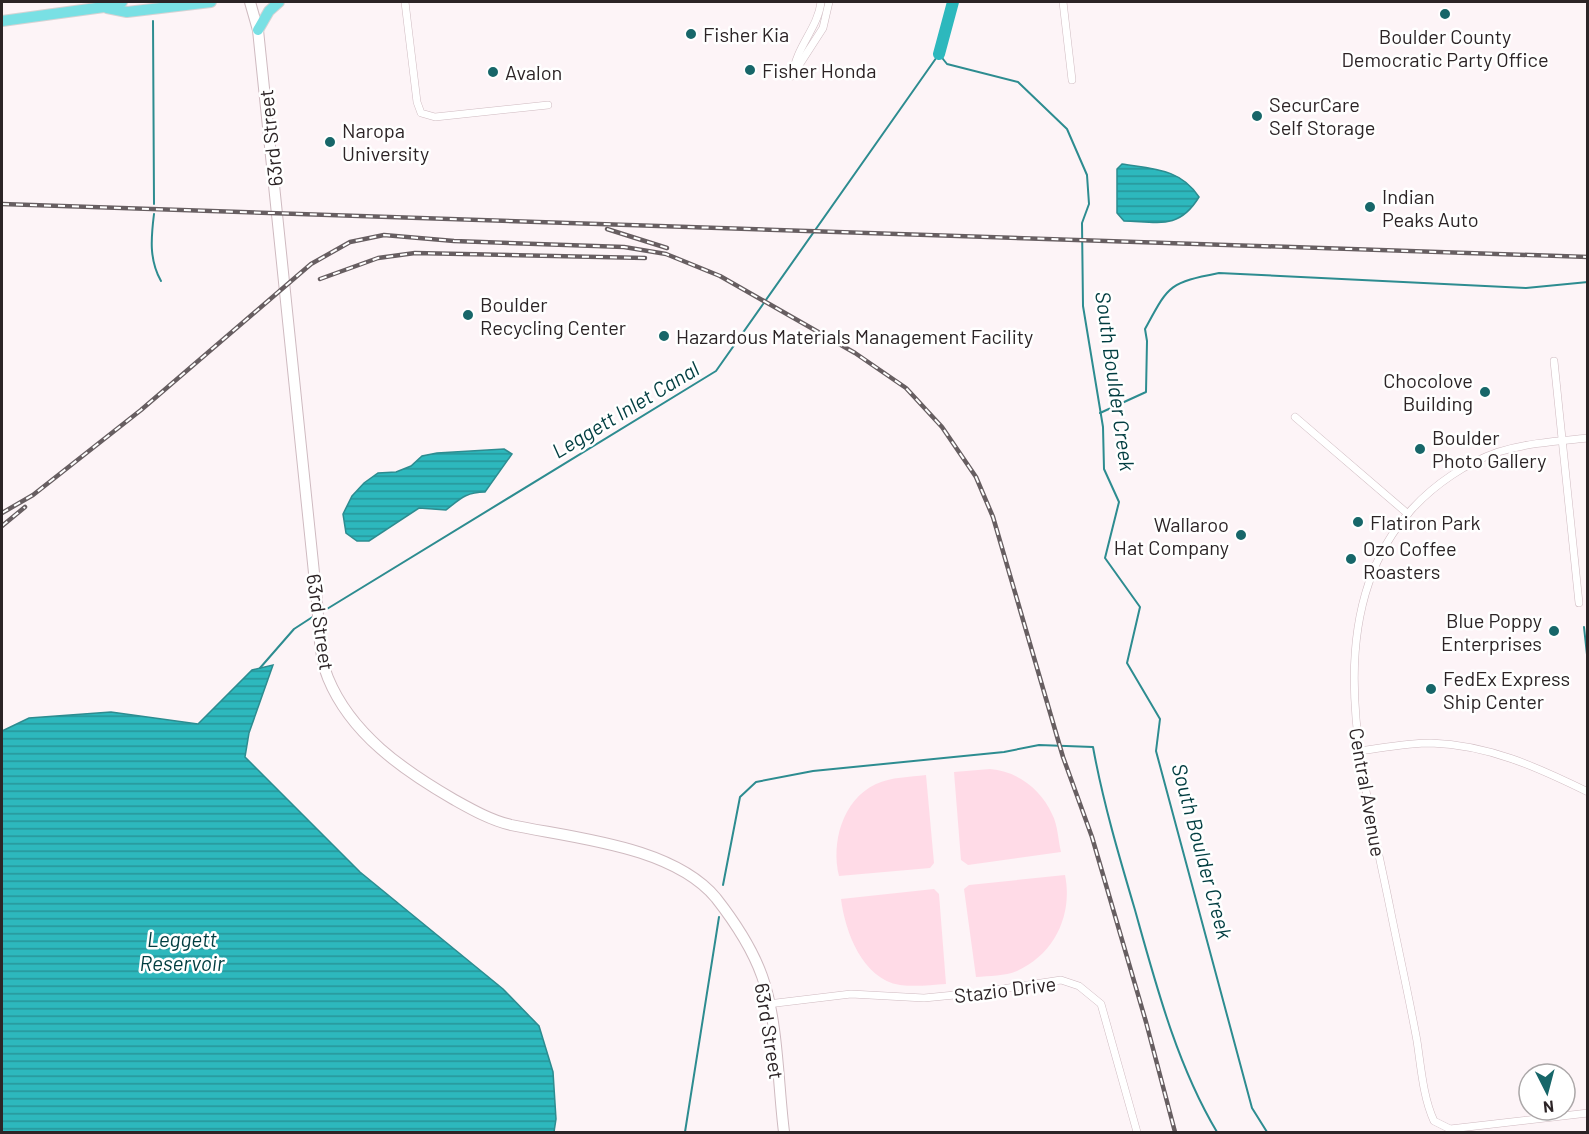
<svg xmlns="http://www.w3.org/2000/svg" width="1589" height="1134" viewBox="0 0 1589 1134" font-family="Barlow,sans-serif">
<style>
.pitch{fill:#ffdbe7}
.water{fill:url(#water-rules);stroke:#2d8c90;stroke-width:1.5}
.lines{fill:none;stroke-linecap:round;stroke-linejoin:round}
.stream{stroke:#2d8c90;stroke-width:2}
.river{stroke:#2db8bd;stroke-width:12}
.street-casing{stroke:#cfbac0;stroke-width:8}
.secondary-casing{stroke:#cfbac0;stroke-width:12}
.primary-casing{stroke:#d5d3d4;stroke-width:12}
.street{stroke:#fff;stroke-width:7}
.secondary{stroke:#fff;stroke-width:10}
.primary{stroke:#79e0e4;stroke-width:10}
.rail-casing{stroke:#675e61;stroke-width:4.5}
.rail{stroke:#fff;stroke-width:2;stroke-dasharray:7;stroke-linecap:butt}
.poi-dot{fill:#176669;stroke:#fff;stroke-width:2}
.labels{text-anchor:middle;dominant-baseline:central;stroke-width:5;stroke-linejoin:round;paint-order:stroke}
.poi-label{font-size:20px;fill:#2c2426;stroke:#fff;text-anchor:start}
.street-label{font-size:20px;fill:#2c2426;stroke:#fff}
.water-label{font-size:21px;font-style:italic;fill:#003d40;stroke:#fff}
</style>
<defs>
<pattern id="water-rules" width="6" height="5" patternUnits="userSpaceOnUse" patternTransform="scale(1.5)"><rect width="6" height="5" fill="#2db8bd"/><path d="M0 2.5h6" fill="none" stroke="#279599"/></pattern>
</defs>
<rect width="100%" height="100%" fill="#fdf4f7"/>
<g class="pitch">
<path d="M 990,769 C 1017,771 1041,789 1052,814 C 1058,825 1058,840 1061,852 L 968,865 L 961,860 L 954,772 Z"/>
<path d="M 926,775 L 934,863 L 930,868 L 839,876 C 831,843 842,800 876,784 C 891,777 910,777 926,775 Z"/>
<path d="M 1065,875 C 1073,914 1055,954 1017,971 C 1005,976 989,976 976,977 L 964,889 L 969,885 Z"/>
<path d="M 934,889 L 939,894 L 946,984 C 931,985 915,987 900,985 C 862,979 845,931 841,899 Z"/>
</g>
<g class="water">
<path d="M 1122,164 C 1154,169 1181,169 1199,197 C 1179,230 1158,222 1124,221 L 1117,213 L 1117,169 Z"/>
<path d="M 504,449 L 512,454 L 485,492 C 466,492 460,499 446,510 L 419,508 L 369,541 L 357,541 L 346,533 L 343,514 L 352,496 L 364,483 L 378,473 L 396,472 L 411,466 L 422,456 L 437,453 Z"/>
<polygon points="273,665 249,733 245,757 360,872 503,989 539,1026 553,1072 556,1119 554,1132 2,1132 2,731 29,718 111,712 198,724 252,670"/>
</g>
<g class="lines">
<g class="stream">
<polyline points="153,21 154,204"/>
<path d="M 154,214 C 151,238 149,260 161,281"/>
<path d="M 1100,413 L 1146,392 L 1147,341 L 1145,329 C 1169,285 1168,283 1219,273 L 1526,288 L 1588,282"/>
<polyline points="322,612 716,371 939,54 947,64 1018,82 1067,129 1087,175 1089,204 1082,223 1083,306 1103,427 1104,469 1119,502 1105,558 1140,607 1127,663 1160,719 1156,751 1252,1108 1267,1132"/>
<polyline points="1584,627 1588,664"/>
<polyline points="260,668 294,629 314,616"/>
<path d="M 723,885 L 740,797 L 756,782 L 813,771 L 1004,752 L 1039,745 L 1093,747 C 1103,802 1119,856 1135,910 C 1156,985 1177,1065 1217,1132"/>
<polyline points="685,1132 719,917"/>
</g>
<polyline class="river" points="939,54 953,2"/>
<defs>
<g id="street">
<polyline points="405,2 417,102 421,113 435,117 548,105"/>
<polyline points="1063,2 1072,80"/>
<path d="M 793,74 C 796,47 818,28 821,2"/>
<polyline points="792,76 823,28 829,2"/>
<polyline points="1554,361 1579,603"/>
<polyline points="1295,417 1408,514"/>
<path d="M 1588,438 C 1558,441 1527,443 1498,452 C 1466,463 1435,484 1412,509 C 1314,617 1365,782 1390,908 C 1399,953 1409,997 1417,1041 C 1421,1067 1423,1097 1434,1121 L 1450,1129 L 1588,1113"/>
<path d="M 1358,751 C 1382,748 1408,743 1431,743 C 1489,745 1537,767 1588,792"/>
<polyline points="768,1004 851,994 924,998 975,993 1061,980 1079,986 1101,1004 1137,1132"/>
</g>
<path id="secondary" d="M 250,2 L 258,30 L 317,602 C 319,626 319,656 328,678 C 351,734 403,770 453,799 C 471,809 490,820 511,825 C 573,838 673,846 716,898 C 734,921 752,948 762,976 C 778,1020 778,1085 784,1132"/>
<g id="primary">
<polyline points="107,8 127,12 211,2"/>
<polyline points="2,21 104,7 122,2"/>
<polyline points="258,30 269,11 279,2"/>
</g>
</defs>
<use href="#street" class="street-casing"/>
<use href="#secondary" class="secondary-casing"/>
<use href="#primary" class="primary-casing"/>
<use href="#street" class="street"/>
<use href="#secondary" class="secondary"/>
<use href="#primary" class="primary"/>
<defs>
<g id="rail">
<polyline points="2,204 1588,257"/>
<polyline points="607,229 667,248"/>
<polyline points="320,279 378,258 415,253 645,258"/>
<polyline points="2,513 33,495 141,410 311,264 350,242 384,235 454,241 624,247 666,254 720,276 855,353 906,388 942,427 976,477 993,517 1063,757 1092,837 1146,1022 1175,1132"/>
<polyline points="2,526 25,507"/>
</g>
</defs>
<use href="#rail" class="rail-casing"/>
<use href="#rail" class="rail"/>
</g>
<g class="poi-dot">
<circle cx="1445" cy="14" r="6"/>
<circle cx="691" cy="34" r="6"/>
<circle cx="750" cy="70" r="6"/>
<circle cx="493" cy="72" r="6"/>
<circle cx="1257" cy="116" r="6"/>
<circle cx="330" cy="142" r="6"/>
<circle cx="1370" cy="207" r="6"/>
<circle cx="468" cy="315" r="6"/>
<circle cx="664" cy="336" r="6"/>
<circle cx="1485" cy="392" r="6"/>
<circle cx="1420" cy="449" r="6"/>
<circle cx="1358" cy="522" r="6"/>
<circle cx="1241" cy="535" r="6"/>
<circle cx="1351" cy="559" r="6"/>
<circle cx="1554" cy="631" r="6"/>
<circle cx="1431" cy="689" r="6"/>
</g>
<g class="labels">
<g class="poi-label">
<text x="703" y="34">Fisher Kia</text>
<text x="1445" y="36" text-anchor="middle">Boulder County<tspan x="1445" dy="23">Democratic Party Office</tspan></text>
<text x="762" y="70">Fisher Honda</text>
<text x="505" y="72">Avalon</text>
<text x="1269" y="104">SecurCare<tspan x="1269" dy="23">Self Storage</tspan></text>
<text x="342" y="130">Naropa<tspan x="342" dy="23">University</tspan></text>
<text x="1382" y="196">Indian<tspan x="1382" dy="23">Peaks Auto</tspan></text>
<text x="480" y="304">Boulder<tspan x="480" dy="23">Recycling Center</tspan></text>
<text x="676" y="336">Hazardous Materials Management Facility</text>
<text x="1473" y="380" text-anchor="end">Chocolove<tspan x="1473" dy="23">Building</tspan></text>
<text x="1432" y="437">Boulder<tspan x="1432" dy="23">Photo Gallery</tspan></text>
<text x="1370" y="522">Flatiron Park</text>
<text x="1229" y="524" text-anchor="end">Wallaroo<tspan x="1229" dy="23">Hat Company</tspan></text>
<text x="1363" y="548">Ozo Coffee<tspan x="1363" dy="23">Roasters</tspan></text>
<text x="1542" y="620" text-anchor="end">Blue Poppy<tspan x="1542" dy="23">Enterprises</tspan></text>
<text x="1443" y="678">FedEx Express<tspan x="1443" dy="23">Ship Center</tspan></text>
</g>
<g class="street-label">
<text transform="translate(270 138) rotate(-96)">63rd Street</text>
<text transform="translate(321 622) rotate(82)">63rd Street</text>
<text transform="translate(1368 792) rotate(80)">Central Avenue</text>
<text transform="translate(1005 989) rotate(-7)">Stazio Drive</text>
<text transform="translate(770 1031) rotate(81)">63rd Street</text>
</g>
<g class="water-label">
<text transform="translate(1116 381) rotate(82)">South Boulder Creek</text>
<text transform="translate(625 409) rotate(-31)">Leggett Inlet Canal</text>
<text transform="translate(1203 851) rotate(75)">South Boulder Creek</text>
<text x="182" y="938">Leggett<tspan x="182" dy="24">Reservoir</tspan></text>
</g>
</g>
<rect width="1589" height="1134" fill="none" stroke="#2c2426" stroke-width="6"/>
<g transform="translate(1547 1092) rotate(174)"><circle r="28" fill="#ffffff" stroke="#aba7a8" stroke-width="1.5"/>
<path d="M0-4.5L10 22L0 15L-10 22Z" fill="#176669"/>
<text y="-9" font-size="16" font-weight="bold" text-anchor="middle" fill="#2c2426">N</text>
</g>
</svg>
